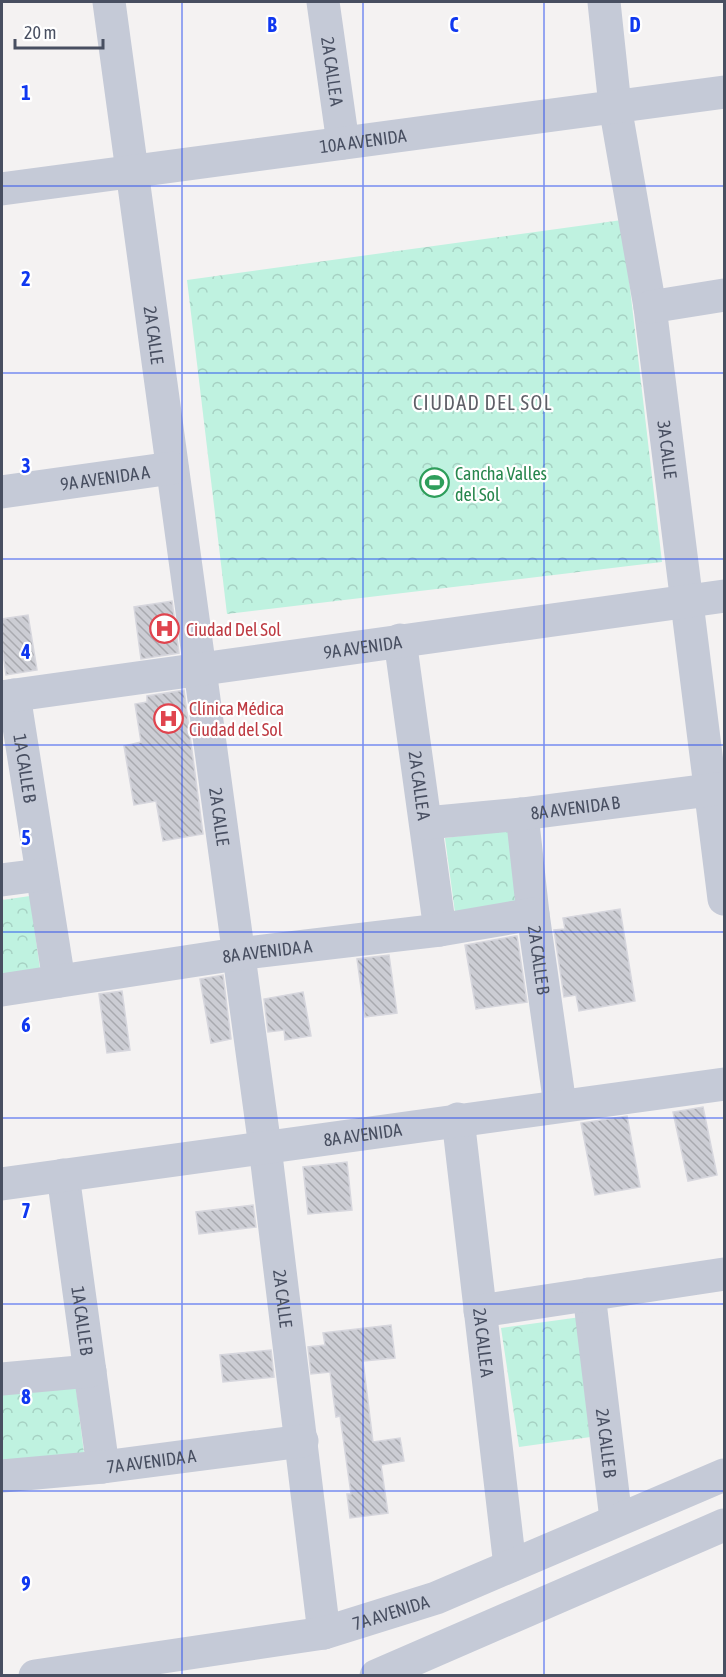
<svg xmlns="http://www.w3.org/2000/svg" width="726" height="1677" viewBox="0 0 726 1677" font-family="'Asap Condensed',sans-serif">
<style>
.forest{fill:url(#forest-crowns)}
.building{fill:url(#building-back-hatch);stroke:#d6d6dd;stroke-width:1.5}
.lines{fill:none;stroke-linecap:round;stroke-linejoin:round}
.street{stroke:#c5cad7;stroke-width:33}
.grid{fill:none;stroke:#1038f0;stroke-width:1.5;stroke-opacity:0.55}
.labels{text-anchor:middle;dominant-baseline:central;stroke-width:4.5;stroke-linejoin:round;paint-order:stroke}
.street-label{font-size:18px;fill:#484f61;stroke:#fff}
.leisure-label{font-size:18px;fill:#27864d;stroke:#fff;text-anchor:start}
.health-label{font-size:18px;fill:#be3a42;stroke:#fff;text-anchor:start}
.neighbourhood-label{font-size:20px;letter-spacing:1.5px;fill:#5e5f67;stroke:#fff}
.grid-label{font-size:20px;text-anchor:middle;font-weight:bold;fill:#1038f0;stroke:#fff;stroke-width:4.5;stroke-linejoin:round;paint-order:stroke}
</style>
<defs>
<pattern id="forest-crowns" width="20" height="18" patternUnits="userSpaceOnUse" patternTransform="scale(1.5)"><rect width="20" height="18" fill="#bff2e0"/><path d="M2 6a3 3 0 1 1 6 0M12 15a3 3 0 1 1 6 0" fill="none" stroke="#a6d1c3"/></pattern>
<pattern id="building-back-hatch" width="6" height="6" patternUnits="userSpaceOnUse" patternTransform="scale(1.5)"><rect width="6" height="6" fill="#cccdd4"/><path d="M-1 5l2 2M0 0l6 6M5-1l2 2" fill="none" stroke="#a8a9af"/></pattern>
</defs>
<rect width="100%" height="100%" fill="#f4f2f2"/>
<g class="forest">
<polygon points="622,220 662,562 227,614 187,280"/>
<polygon points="529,827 540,908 456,920 445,838"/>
<polygon points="30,896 40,969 2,974 2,900"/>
<polygon points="588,1316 605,1435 519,1447 501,1328"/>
<polygon points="75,1380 84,1453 2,1462 2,1388"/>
</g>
<g class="building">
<polygon points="172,601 179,653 141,659 134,607"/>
<polygon points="28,615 37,670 6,675 2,647 2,619"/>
<polygon points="184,690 203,834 163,841 156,801 134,805 124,746 141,742 135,704 147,702 147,696"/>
<polygon points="620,909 635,1001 579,1011 576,995 564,997 554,930 565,929 563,918"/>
<polygon points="515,936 517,936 527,1002 476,1009 465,945"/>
<polygon points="389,955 397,1013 365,1017 357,959"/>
<polygon points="223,975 231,1039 211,1043 200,979"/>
<polygon points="122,991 130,1050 107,1053 99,994"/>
<polygon points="303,992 311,1036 285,1040 284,1030 268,1032 264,999"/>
<polygon points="703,1107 717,1175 688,1181 673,1112"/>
<polygon points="627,1116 640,1187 595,1195 581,1123"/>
<polygon points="347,1162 352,1210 308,1214 303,1167"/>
<polygon points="253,1205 256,1227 199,1234 196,1212"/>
<polygon points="391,1325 395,1358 363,1361 373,1442 400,1438 404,1461 381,1465 388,1513 350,1518 347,1494 351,1494 340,1416 336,1417 330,1372 311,1374 308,1347 325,1345 323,1333"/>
<polygon points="271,1350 274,1377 223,1382 220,1355"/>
</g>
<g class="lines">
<g class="street">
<path id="s1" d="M 109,2 L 265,1147 L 324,1633"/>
<path id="s2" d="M 323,2 L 343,143"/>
<path id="s3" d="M 604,2 L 615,106 L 650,307 L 724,899"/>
<path id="s4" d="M 2,189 L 724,92"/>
<polyline points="650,307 724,295"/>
<path id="s5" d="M 2,492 L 172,468"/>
<path id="s6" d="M 400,640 L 440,930"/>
<path id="s7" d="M 14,695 L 59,981"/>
<path id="s8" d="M 2,697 L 724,596"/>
<path id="s9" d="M 522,814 L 533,914 L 560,1105"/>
<path id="s10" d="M 426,823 L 522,814 L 724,788"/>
<polyline points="2,880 40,875"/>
<path id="s11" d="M 2,990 L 237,954 L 440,930 L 533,914"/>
<path id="s12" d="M 458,1119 L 510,1566"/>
<path id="s13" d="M 63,1175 L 103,1467"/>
<path id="s14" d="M 2,1184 L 724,1084"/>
<path id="s15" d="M 589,1294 L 616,1519"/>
<polyline points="480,1311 724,1274"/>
<polyline points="2,1379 90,1371"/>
<path id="s16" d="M 2,1476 L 103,1467 L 302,1441"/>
<path id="s17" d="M 35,1676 L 324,1633 L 436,1598 L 724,1475"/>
<polyline points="376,1676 724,1525"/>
</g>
</g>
<path class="grid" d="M 182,2 L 182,1676M 363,2 L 363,1676M 544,2 L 544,1676M 2,186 L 724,186M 2,373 L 724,373M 2,559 L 724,559M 2,745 L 724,745M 2,932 L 724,932M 2,1118 L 724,1118M 2,1304 L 724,1304M 2,1491 L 724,1491"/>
<defs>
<symbol id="stadium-ring" viewBox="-11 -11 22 22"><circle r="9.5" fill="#fff" stroke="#2e9e5b" stroke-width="1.5"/><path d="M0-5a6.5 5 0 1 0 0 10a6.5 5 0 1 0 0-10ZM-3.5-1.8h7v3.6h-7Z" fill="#2e9e5b"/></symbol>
<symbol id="hospital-ring" viewBox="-11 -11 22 22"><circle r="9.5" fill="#fff" stroke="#e0444e" stroke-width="1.5"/><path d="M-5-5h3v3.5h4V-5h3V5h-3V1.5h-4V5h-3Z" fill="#e0444e"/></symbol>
</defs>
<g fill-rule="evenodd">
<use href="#stadium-ring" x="418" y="466" width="33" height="33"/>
<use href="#hospital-ring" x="148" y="612" width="33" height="33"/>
<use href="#hospital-ring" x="152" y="702" width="33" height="33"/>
</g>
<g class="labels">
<g class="street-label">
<text stroke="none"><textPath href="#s2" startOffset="70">2A CALLE A</textPath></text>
<text stroke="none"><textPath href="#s4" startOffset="364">10A AVENIDA</textPath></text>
<text stroke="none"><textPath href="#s1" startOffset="336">2A CALLE</textPath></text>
<text stroke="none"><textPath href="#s3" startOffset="452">3A CALLE</textPath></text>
<text stroke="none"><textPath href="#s5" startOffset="104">9A AVENIDA A</textPath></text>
<text stroke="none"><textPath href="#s8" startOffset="364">9A AVENIDA</textPath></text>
<text stroke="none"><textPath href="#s7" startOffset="74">1A CALLE B</textPath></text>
<text stroke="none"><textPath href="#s6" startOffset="147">2A CALLE A</textPath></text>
<text stroke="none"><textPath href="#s10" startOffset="150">8A AVENIDA B</textPath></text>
<text stroke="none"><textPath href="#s1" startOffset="822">2A CALLE</textPath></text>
<text stroke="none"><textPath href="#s11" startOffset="268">8A AVENIDA A</textPath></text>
<text stroke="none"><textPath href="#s9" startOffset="147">2A CALLE B</textPath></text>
<text stroke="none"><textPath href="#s14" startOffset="364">8A AVENIDA</textPath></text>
<text stroke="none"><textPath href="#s1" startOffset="1308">2A CALLE</textPath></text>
<text stroke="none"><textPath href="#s13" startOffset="147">1A CALLE B</textPath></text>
<text stroke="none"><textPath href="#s12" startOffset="225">2A CALLE A</textPath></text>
<text stroke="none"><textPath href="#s15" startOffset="150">2A CALLE B</textPath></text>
<text stroke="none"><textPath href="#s16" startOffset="150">7A AVENIDA A</textPath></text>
<text stroke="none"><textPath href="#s17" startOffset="362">7A AVENIDA</textPath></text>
</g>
<g class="leisure-label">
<text x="455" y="473">Cancha Valles<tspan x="455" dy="21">del Sol</tspan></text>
</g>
<g class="health-label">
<text x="186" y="629">Ciudad Del Sol</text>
<text x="189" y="708">Clínica Médica<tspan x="189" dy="21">Ciudad del Sol</tspan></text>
</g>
<g class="neighbourhood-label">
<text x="483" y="402">CIUDAD DEL SOL</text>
</g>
</g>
<g class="grid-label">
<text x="272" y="32">B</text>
<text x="454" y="32">C</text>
<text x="635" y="32">D</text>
<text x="26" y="100">1</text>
<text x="26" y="286">2</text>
<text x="26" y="473">3</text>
<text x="26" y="659">4</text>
<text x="26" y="845">5</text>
<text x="26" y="1032">6</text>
<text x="26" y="1218">7</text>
<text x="26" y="1404">8</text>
<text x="26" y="1591">9</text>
</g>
<rect width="726" height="1677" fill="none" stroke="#484f61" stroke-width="6"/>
<path d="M15 39v9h88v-9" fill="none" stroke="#484f61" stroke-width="3"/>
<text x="24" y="39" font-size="18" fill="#484f61" stroke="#ffffff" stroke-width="4.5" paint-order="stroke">20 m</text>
</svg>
